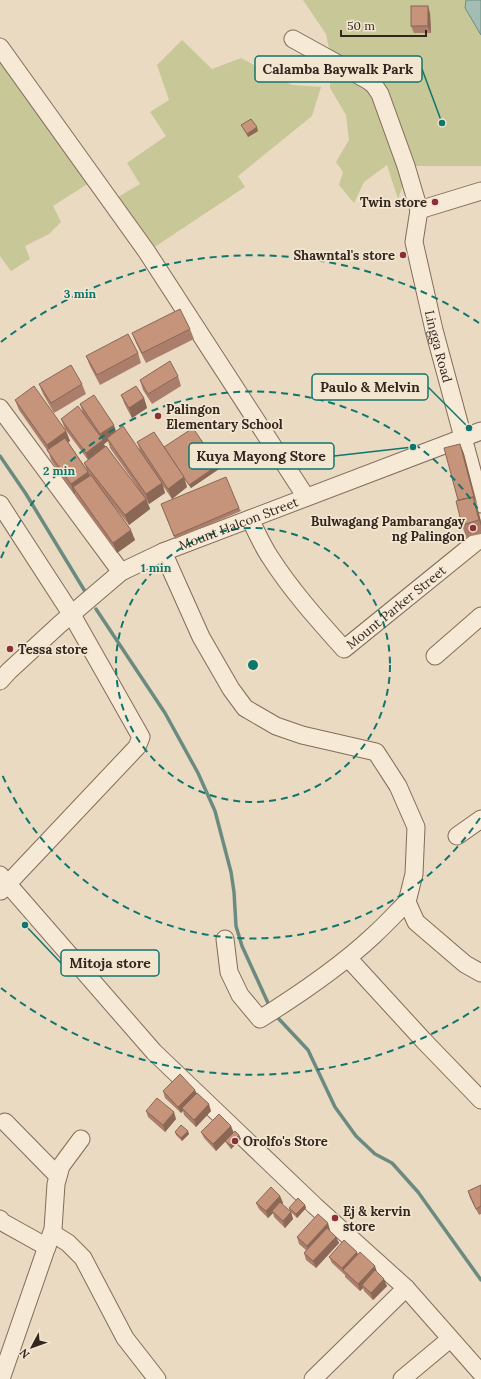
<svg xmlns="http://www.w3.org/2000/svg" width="481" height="1379" viewBox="0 0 481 1379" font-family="Lora,serif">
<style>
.green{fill:#c7c797}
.water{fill:#a4bdb4;stroke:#6c8b80}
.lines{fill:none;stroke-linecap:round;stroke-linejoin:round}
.stream{stroke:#6c8b80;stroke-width:3.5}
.minor-casing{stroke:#836c5b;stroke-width:19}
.minor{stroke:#f6e9d5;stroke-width:17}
.wall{fill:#aa7e6a;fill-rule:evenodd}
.shaded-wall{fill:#8b6756}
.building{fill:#c6937b;stroke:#8b6756}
.ring{fill:none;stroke:#0f766e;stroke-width:2;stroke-dasharray:7 5}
.poi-dot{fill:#8d2f39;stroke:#f2e6d1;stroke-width:1.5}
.labels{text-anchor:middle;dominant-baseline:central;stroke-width:3.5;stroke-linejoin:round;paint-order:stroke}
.poi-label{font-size:13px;font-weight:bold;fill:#34261e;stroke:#f2e6d1;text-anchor:start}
.street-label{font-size:13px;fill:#34261e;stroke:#f2e6d1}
.centre{fill:#0f766e;stroke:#f2e6d1;stroke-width:2}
.ring-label{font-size:12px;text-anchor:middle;font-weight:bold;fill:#0f766e;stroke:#f2e6d1;stroke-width:3.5;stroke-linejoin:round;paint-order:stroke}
.leader{fill:none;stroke:#0f766e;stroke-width:1.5}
.callout-dot{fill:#0f766e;stroke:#f2e6d1;stroke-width:1.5}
.callout{fill:#f2e6d1;stroke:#0f766e;stroke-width:1.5}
.callout-label{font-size:14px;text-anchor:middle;font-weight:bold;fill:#34261e}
</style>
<rect width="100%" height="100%" fill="#eadac2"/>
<g class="green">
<polygon points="303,0 466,0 465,8 481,35 481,166 410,166 398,199 387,165 364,182 354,203 339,185 343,172 336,162 349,140 346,115 330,88 331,58 326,34"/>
<polygon points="182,40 212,69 241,58 292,85 321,87 312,116 238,176 245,187 150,250 118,197 140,184 127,163 166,136 150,112 169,100 157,65"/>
<polygon points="0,57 89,183 53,206 61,222 49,234 25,246 30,259 11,271 0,256"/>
</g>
<polygon class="water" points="466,0 481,0 481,35 465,8"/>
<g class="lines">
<g class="stream">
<polyline points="0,456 26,494 86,593"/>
<polyline points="96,609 165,713 198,773 215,811 231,872 234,892 236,926 242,946 268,1003"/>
<polyline points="278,1018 308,1050 335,1107 356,1136 375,1154 392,1163 418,1192 481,1280"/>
</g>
<defs>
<g id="minor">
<path id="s1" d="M 293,39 L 369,81 L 374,85 L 380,94 L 406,166 L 419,210 L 414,242 L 434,330 L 481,504"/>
<polyline points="0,47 147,252 306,497"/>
<polyline points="419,210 481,191"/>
<polyline points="0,408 121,572"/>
<polyline points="0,504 72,615 141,737 137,747 1,891"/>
<path id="s2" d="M 250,519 C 256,531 262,545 270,557 C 291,590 318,620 344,649 L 481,538"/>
<polyline points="163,552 201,637 231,689 245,708 276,726 302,735 376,752 398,786 416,827 414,874 407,902 416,922 465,964 481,973"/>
<polyline points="435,656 481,616"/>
<path id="s3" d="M 0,681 L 9,671 L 60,624 L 121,572 L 163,552 L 481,431"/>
<polyline points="457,836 481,819"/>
<polyline points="0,875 154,1052 315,1206 406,1288 481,1373"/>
<path d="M 225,939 L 229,972 L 240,995 L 260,1019 C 300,994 340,967 374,935 C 386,924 396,913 407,902"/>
<polyline points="348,958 424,1041 481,1100"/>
<polyline points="5,1122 58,1176"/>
<polyline points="0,1219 2,1222 47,1247"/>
<polyline points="52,1233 68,1243 83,1258 125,1338 157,1379"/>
<polyline points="1,1379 53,1229 56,1184 61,1166 81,1139"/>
<polyline points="313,1379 406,1288"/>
<polyline points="402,1379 450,1339"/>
</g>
</defs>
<use href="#minor" class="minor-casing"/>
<use href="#minor" class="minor"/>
</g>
<g class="wall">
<polygon points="430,13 431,33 414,33 411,26"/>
<polygon points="241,125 258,131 248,137 243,128"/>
<polygon points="190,329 194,339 146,363 136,343 132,333"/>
<polygon points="138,353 141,363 100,385 90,366 86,356"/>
<polygon points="178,376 181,386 152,404 143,390 140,380"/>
<polygon points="39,384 82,384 86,394 54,413 43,394"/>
<polygon points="121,395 144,398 147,408 132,418 125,405"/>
<path d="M 15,400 L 66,431 L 70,441 L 68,442 L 87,470 L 84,463 L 88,460 L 65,429 L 61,419 L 83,413 L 80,404 L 116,431 L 140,450 L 137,442 L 164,447 L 218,465 L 219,469 L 191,488 L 184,478 L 187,487 L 172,499 L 163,486 L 165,493 L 149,504 L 147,501 L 150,509 L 129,525 L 109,500 L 135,540 L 117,553 L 76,497 L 75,493 L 74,494 L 51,460 L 49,453 L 19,410 ZM 108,441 L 110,448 L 139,489 L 105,447 L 104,444 Z"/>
<polygon points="460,444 464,454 481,522 481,534 466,537 462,525 458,500"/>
<polygon points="161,504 239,508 241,511 175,539"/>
<polygon points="195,1090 197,1094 211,1111 196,1127 184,1115 183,1111 181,1113 165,1098 163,1091"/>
<polygon points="146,1111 176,1119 165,1132 148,1117"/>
<polygon points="231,1126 233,1133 239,1135 241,1139 231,1149 227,1144 225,1141 216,1151 204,1138 201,1132"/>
<polygon points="175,1132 189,1134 182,1141 176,1135"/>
<polygon points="481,1185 481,1214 479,1215 470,1198 468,1191"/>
<polygon points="280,1196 283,1203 282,1204 290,1212 289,1208 305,1205 306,1208 297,1218 291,1212 293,1219 285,1228 274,1217 273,1213 268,1218 259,1209 256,1203"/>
<polygon points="330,1230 329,1231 336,1237 339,1243 316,1268 306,1260 304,1253 306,1250 299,1244 297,1237"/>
<polygon points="358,1254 377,1273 387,1286 373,1300 364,1291 363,1288 360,1291 345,1277 345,1275 332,1263 329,1257"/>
</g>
<g class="shaded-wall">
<polygon points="428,6 430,13 431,33 428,26"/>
<polygon points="257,127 258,131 248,137 247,134"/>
<polygon points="144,398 147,408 132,418 129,408"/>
<polygon points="114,425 117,435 107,438 108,441 104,444 106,450 89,463 86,453 102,441 100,434"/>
<polygon points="66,431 70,441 51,455 49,452 47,445"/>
<polygon points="460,444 464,454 478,507 474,497"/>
<polygon points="218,465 219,469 191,488 189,485"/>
<polygon points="88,472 92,482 73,487 75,493 74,494 71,484"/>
<polygon points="184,477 187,487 172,499 168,489"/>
<polygon points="162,483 165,493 149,504 146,494"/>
<polygon points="473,497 478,510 481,522 481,526 479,520"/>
<polygon points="146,499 150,509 129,525 125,515"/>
<polygon points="131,530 135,540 117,553 113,543"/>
<polygon points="195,1090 198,1097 182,1108 183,1111 181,1113 178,1107"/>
<polygon points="209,1104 211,1111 196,1127 194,1120"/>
<polygon points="174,1112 176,1119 165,1132 163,1125"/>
<polygon points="231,1126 234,1133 216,1151 213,1144"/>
<polygon points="188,1131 189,1134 182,1141 181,1138"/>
<polygon points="239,1135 241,1139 231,1149 230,1145"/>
<polygon points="280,1196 283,1203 274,1212 272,1211 273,1213 268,1218 266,1211"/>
<polygon points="305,1205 306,1208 297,1218 296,1214"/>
<polygon points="291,1212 293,1219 285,1228 283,1221"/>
<polygon points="328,1223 330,1230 309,1253 307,1246"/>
<polygon points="336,1237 339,1243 316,1268 313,1261"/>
<polygon points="357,1252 360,1259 343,1270 342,1268"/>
<polygon points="375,1266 377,1272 362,1285 363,1288 360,1291 358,1284"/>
<polygon points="384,1279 387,1286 373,1300 371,1293"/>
</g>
<g class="building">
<rect x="411" y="6" width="17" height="20"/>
<polygon points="251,119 257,127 247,134 241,125"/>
<polygon points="180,309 190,329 142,353 132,333"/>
<polygon points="128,334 138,353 97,375 86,356"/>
<polygon points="170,361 178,376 148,394 140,380"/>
<polygon points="71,365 82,384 51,403 39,384"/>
<polygon points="34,386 66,431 47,445 15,400"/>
<polygon points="136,386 144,398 129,408 121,395"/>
<polygon points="94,395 114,425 100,434 80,404"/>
<polygon points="78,406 103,440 86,453 61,419"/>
<polygon points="123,426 162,483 146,494 107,438"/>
<polygon points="193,428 218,465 189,485 164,447"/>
<polygon points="154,432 184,477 168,489 137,442"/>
<polygon points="65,438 88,472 71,484 47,450"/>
<polygon points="460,444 474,497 473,497 458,500 444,448"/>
<polygon points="106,446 146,499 125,515 84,463"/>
<polygon points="91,475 131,530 113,543 73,487"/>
<polygon points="226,477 239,508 174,536 161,504"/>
<polygon points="473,497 479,520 462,525 456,501"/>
<polygon points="180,1074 195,1090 178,1107 163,1091"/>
<polygon points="197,1093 209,1104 194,1120 182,1108"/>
<polygon points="157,1098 174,1112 163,1125 146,1111"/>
<polygon points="219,1114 231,1126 213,1144 201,1132"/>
<polygon points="181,1125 188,1131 181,1138 175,1132"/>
<polygon points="235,1131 239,1135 230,1145 225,1141"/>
<polygon points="481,1185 481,1206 476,1209 468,1191"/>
<polygon points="271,1187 280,1196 266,1211 256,1203"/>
<polygon points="298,1198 305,1205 296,1214 289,1208"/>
<polygon points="280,1202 291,1212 283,1221 272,1211"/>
<polygon points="318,1214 328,1223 307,1246 297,1237"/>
<polygon points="327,1228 336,1237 313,1261 304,1253"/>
<polygon points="344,1240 357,1252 342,1268 329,1257"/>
<polygon points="360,1252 375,1266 358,1284 343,1270"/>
<polygon points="375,1270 384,1279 371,1293 362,1285"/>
</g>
<g class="ring">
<circle cx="253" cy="665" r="137"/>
<path d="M480 818A274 274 0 0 1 1 772M1 558A274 274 0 0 1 480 512"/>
<path d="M479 1007A410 410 0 0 1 1 988M1 342A410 410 0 0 1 479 323"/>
</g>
<g class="poi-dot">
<circle cx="435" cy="202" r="4"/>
<circle cx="403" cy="255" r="4"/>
<circle cx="158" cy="416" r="4"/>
<circle cx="473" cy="528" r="4"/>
<circle cx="10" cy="649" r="4"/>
<circle cx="235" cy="1141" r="4"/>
<circle cx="335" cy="1218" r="4"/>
</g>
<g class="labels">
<g class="poi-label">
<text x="427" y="202" text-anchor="end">Twin store</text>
<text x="395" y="255" text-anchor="end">Shawntal's store</text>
<text x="166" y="409">Palingon<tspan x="166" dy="15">Elementary School</tspan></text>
<text x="465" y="521" text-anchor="end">Bulwagang Pambarangay<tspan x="465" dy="15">ng Palingon</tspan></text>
<text x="18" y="649">Tessa store</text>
<text x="243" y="1141">Orolfo's Store</text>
<text x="343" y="1211">Ej &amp; kervin<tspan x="343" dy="15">store</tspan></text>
</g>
<g class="street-label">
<text stroke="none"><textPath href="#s1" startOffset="366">Lingga Road</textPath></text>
<text stroke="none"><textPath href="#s3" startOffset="290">Mount Halcon Street</textPath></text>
<text stroke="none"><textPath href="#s2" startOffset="228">Mount Parker Street</textPath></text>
</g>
</g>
<circle cx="253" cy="665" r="6" class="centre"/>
<g class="ring-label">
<text x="80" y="298">3 min</text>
<text x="59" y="475">2 min</text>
<text x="156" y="572">1 min</text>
</g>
<path class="leader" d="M442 123L422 69M469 428L428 387M413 447L334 456M25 925L61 963"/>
<g class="callout-dot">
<circle cx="442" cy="123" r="4"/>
<circle cx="469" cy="428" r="4"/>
<circle cx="413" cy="447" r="4"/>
<circle cx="25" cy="925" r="4"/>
</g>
<g class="callout">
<rect x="255" y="56" width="167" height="26" rx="4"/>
<rect x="312" y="374" width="116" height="26" rx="4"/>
<rect x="189" y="443" width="145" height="26" rx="4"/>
<rect x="61" y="950" width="98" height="26" rx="4"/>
</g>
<g class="callout-label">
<text x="338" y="74">Calamba Baywalk Park</text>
<text x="370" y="392">Paulo &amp; Melvin</text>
<text x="261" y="461">Kuya Mayong Store</text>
<text x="110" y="968">Mitoja store</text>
</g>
<g transform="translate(32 1347) rotate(229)" stroke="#f2e6d1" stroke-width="3" paint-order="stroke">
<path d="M0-3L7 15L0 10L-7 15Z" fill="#34261e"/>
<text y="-6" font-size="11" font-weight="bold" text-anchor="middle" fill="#34261e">N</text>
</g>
<path d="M341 30v6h85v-6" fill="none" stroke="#34261e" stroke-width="2"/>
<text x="347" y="30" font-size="12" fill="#34261e" stroke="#f2e6d1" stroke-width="3" paint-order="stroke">50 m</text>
</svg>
